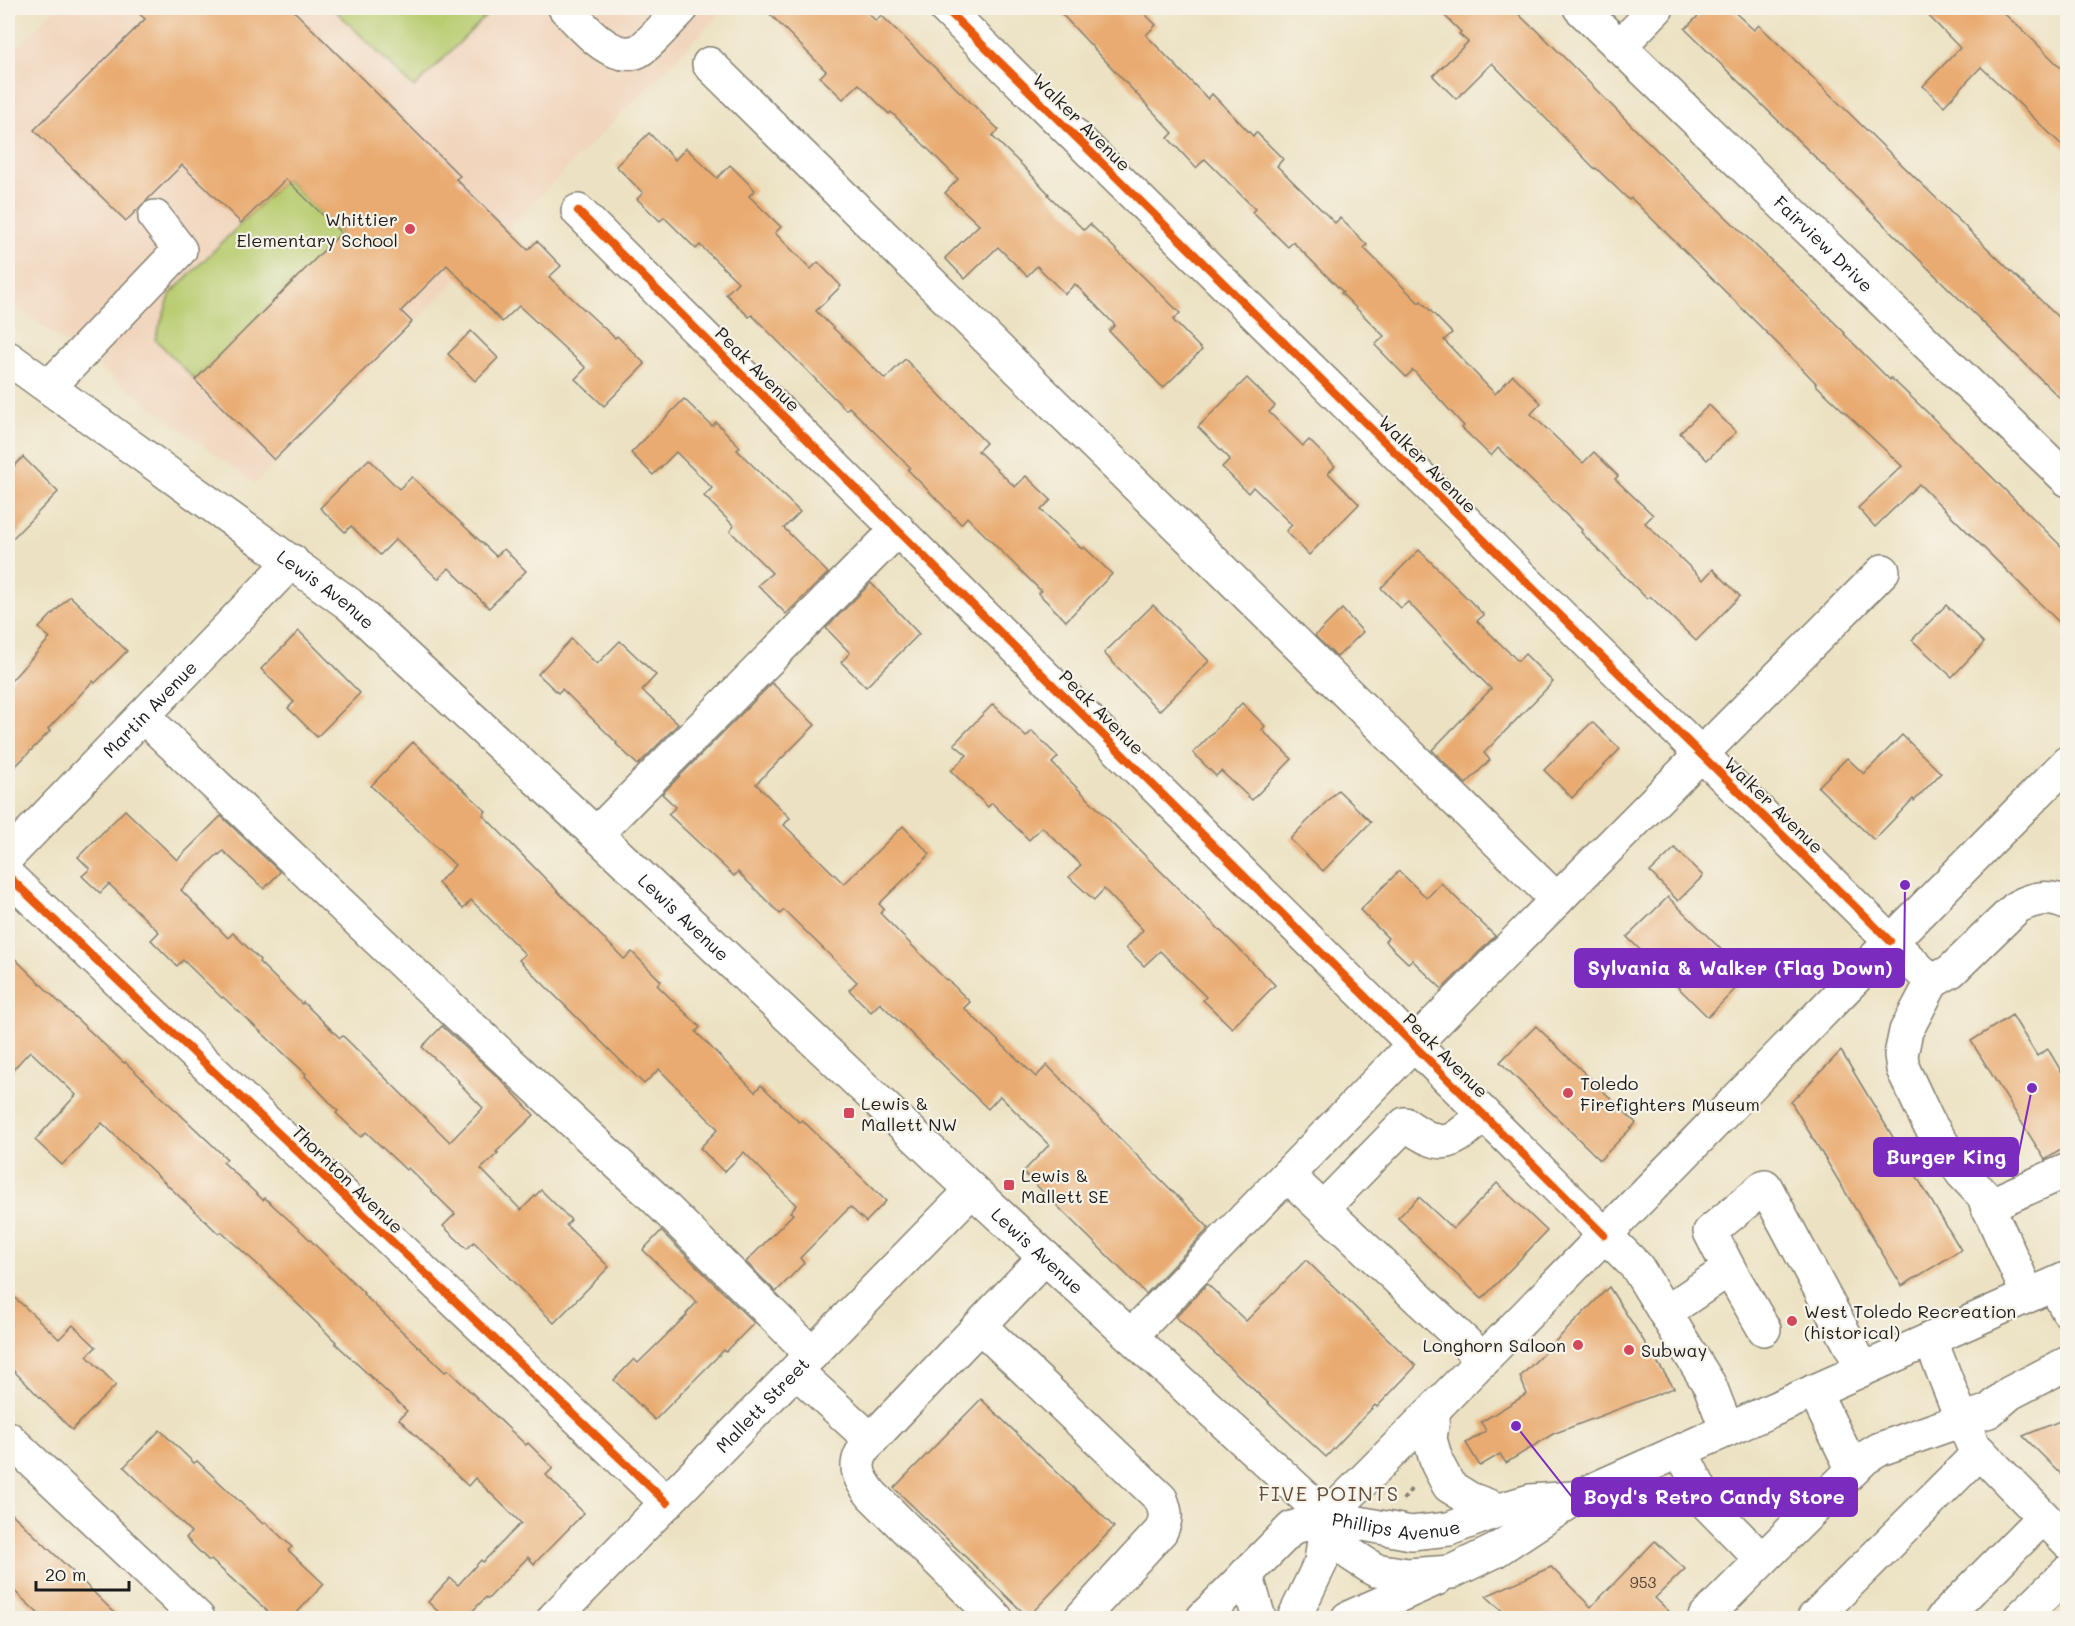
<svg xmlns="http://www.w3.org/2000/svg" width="2075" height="1626" viewBox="0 0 2075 1626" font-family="Mali,sans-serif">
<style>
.built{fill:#f1d5bd}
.green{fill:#b8cc6f;stroke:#6a7446;stroke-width:1.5}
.building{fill:#e9ab71}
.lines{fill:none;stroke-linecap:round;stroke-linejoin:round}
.minor-casing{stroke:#847f70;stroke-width:36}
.major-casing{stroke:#847f70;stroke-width:36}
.path{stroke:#847f70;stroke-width:4;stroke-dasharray:4.5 4.5;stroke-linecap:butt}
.minor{stroke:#fff;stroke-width:33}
.major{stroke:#fff;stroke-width:33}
.cycleway-casing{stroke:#f7f3e8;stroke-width:11}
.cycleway{stroke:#e8590c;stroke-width:8}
.poi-dot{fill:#d1495b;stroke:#f7f3e8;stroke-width:2}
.labels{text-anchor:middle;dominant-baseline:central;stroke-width:4.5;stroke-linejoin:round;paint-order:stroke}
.number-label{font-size:15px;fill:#4f4031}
.street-label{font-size:18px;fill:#1c1c1c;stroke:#f7f3e8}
.poi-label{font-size:18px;fill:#1c1c1c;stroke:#f7f3e8;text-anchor:start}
.neighbourhood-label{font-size:20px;letter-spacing:1.5px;fill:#644e3a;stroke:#f7f3e8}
.leader{fill:none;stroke:#7b2cbf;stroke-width:2}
.callout-dot{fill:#7b2cbf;stroke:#f7f3e8;stroke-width:2}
.callout{fill:#7b2cbf;stroke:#7b2cbf;stroke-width:2}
.callout-label{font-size:20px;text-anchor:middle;font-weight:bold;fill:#fff}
</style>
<rect width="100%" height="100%" fill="#f7f3e8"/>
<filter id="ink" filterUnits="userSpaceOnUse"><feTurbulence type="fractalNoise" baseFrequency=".0167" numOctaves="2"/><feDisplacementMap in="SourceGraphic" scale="12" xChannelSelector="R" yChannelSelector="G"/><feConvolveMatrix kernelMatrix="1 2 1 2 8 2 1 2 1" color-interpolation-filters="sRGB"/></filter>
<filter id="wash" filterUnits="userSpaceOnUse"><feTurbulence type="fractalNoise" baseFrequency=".008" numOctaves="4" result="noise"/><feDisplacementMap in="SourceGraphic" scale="24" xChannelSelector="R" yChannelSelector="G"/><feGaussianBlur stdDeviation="1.35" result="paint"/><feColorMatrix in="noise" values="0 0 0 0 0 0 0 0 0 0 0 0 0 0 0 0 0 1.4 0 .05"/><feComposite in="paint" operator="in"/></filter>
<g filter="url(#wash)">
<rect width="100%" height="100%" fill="#ece2c3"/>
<polygon class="built" points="56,8 726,8 255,484 8,300 8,57"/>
<g class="green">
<polygon points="333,8 477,8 486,16 414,88"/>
<polygon points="286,179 341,234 195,380 155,339 171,293"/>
</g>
<g id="blocks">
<g class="building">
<polygon points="133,8 291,8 460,176 456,179 528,250 537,241 561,266 549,277 615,338 617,336 645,364 604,406 575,379 586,368 519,306 502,322 447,265 401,311 412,322 274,460 195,380 341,233 286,179 241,223 182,165 126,221 34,130 145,19"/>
<polygon points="764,8 863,8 876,21 881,15 999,130 992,136 1023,166 1049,194 1048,195 1084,230 1090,224 1180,313 1173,320 1202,350 1163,388 1109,331 1115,325 1075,284 1065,294 1037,266 1027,276 998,247 965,279 945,258 979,225 945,193 958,179 891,112 889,114 859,84 843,99 820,77 826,71"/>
<polygon points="1056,8 1139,8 1156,25 1146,35 1208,99 1212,94 1253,136 1256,132 1283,159 1277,166 1335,223 1340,218 1367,245 1364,248 1419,303 1421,301 1452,333 1444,340 1495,394 1513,375 1541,403 1531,414 1583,463 1594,452 1618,476 1615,479 1653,515 1645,523 1703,580 1713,569 1740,596 1696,641 1650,596 1647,599 1581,532 1582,530 1498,448 1491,456 1462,428 1464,426 1413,370 1406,377 1375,345 1384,336 1341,293 1343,292 1293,242 1288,247 1252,212 1255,209 1205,159 1196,168 1168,138 1173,133"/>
<polygon points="1437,8 1512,8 1533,28 1534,27 1641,135 1783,272 1845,333 1844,334 1890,380 1891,378 1927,412 2067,552 2067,630 1919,484 1875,527 1858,508 1902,466 1815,384 1816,383 1780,346 1631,198 1629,200 1596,168 1595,169 1492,63 1456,99 1433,76 1468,42 1459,34 1461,32"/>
<polygon points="1706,8 1730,8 1754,30 1759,25 2067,326 2067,405 1685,29"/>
<polygon points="1921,8 1998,8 2032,39 2067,74 2067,150 1981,67 1944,106 1923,86 1960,48"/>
<polygon points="649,133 675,160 686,148 717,178 730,165 755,190 749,196 781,227 775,233 811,269 818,262 841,286 816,311 885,379 905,359 986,443 978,451 1015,487 1026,476 1051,500 1041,510 1082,549 1084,547 1112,574 1066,621 1038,593 1041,591 967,517 961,524 908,470 910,467 849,407 846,410 752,315 749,317 726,294 738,282 700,245 696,249 664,217 660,221 637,199 643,193 616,166"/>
<polygon points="471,331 498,358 475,381 448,354"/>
<polygon points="1247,378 1275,406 1269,412 1303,446 1309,440 1335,466 1328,473 1359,504 1309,555 1286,531 1292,525 1253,487 1248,493 1222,467 1230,459 1198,427"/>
<polygon points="684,399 712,426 716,422 740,447 737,450 800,512 784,528 828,573 786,614 758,585 772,573 730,531 734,526 704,496 712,488 676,452 653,475 631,453"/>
<polygon points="1709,405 1736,432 1707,460 1680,433"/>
<polygon points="23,457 58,492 8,543 8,472"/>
<polygon points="369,459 399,489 412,477 496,556 504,549 526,571 489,608 449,568 438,579 396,539 380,555 351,526 345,532 320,508"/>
<polygon points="1419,550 1484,615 1477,621 1518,661 1525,654 1553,682 1484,753 1490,760 1466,784 1432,750 1491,689 1408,602 1401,608 1381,588"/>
<polygon points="871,583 919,634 866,687 841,662 850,653 826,628"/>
<polygon points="70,596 127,651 95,683 93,681 48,729 50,731 8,774 8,684 50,638 39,628"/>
<polygon points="1153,605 1209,661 1159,711 1104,653"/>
<polygon points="1946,605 1984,643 1952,677 1912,640"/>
<polygon points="1342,609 1363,632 1337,657 1315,636"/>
<polygon points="299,631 360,693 317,737 288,708 294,702 261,669"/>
<polygon points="571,639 597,664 620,641 656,675 642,690 678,724 638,765 616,744 617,743 562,689 558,693 538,674"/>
<polygon points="772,683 815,725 756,784 790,818 784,825 844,884 903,826 930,854 879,904 884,909 880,913 946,980 947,979 970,1002 964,1008 1036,1077 1047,1065 1209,1228 1146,1294 1023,1172 1049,1145 1000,1096 988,1109 880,1003 871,1012 849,990 857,982 784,910 780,914 738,872 734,876 668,814 676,807 662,794"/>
<polygon points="1242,703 1265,726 1262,730 1292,759 1252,800 1221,771 1216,776 1193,753"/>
<polygon points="993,704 1026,737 1032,731 1058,757 1052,763 1275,985 1232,1028 1203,1000 1206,997 1160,951 1144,966 1126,948 1143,930 1104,889 1094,900 1069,877 1081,865 1042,827 1029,840 992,803 988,807 951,771 967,755 954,744"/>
<polygon points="1592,722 1620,749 1572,798 1544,770"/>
<polygon points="1902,735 1941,773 1914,801 1913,799 1874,840 1818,787 1847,758 1864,774"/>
<polygon points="413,742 486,811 483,815 624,959 632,952 661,981 657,985 700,1027 696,1032 755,1092 761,1085 799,1122 802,1120 886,1201 866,1222 850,1207 800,1258 804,1263 776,1292 746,1262 793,1214 790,1212 796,1205 744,1152 724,1172 700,1148 718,1129 659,1069 644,1084 519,960 525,954 471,900 463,909 438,883 455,865 371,786"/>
<polygon points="1338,790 1371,822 1323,871 1290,839"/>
<polygon points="125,810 177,860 221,816 280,872 264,889 223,851 219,855 218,854 181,890 228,938 233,933 260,960 259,962 302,1004 303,1002 340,1038 343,1036 450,1142 483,1108 458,1082 459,1081 422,1047 442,1026 502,1081 534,1115 496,1152 498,1153 481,1169 521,1210 541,1190 571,1220 566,1225 609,1267 554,1323 474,1242 467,1249 443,1226 455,1214 408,1168 406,1170 366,1132 361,1137 336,1113 338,1111 305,1076 306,1074 223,997 222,998 183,960 177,966 151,940 159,932 109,884 100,893 82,876 90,869 78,857"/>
<polygon points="1675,848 1703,876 1678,901 1650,872"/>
<polygon points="1399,871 1427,898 1441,883 1495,936 1442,989 1412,960 1408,963 1385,941 1388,938 1360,910"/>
<polygon points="1668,897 1748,976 1708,1017 1627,937"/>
<polygon points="8,952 63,1006 124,1063 125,1062 227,1159 223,1162 263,1200 265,1198 302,1232 364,1293 363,1294 445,1372 448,1370 526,1445 528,1443 553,1468 546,1475 584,1513 534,1564 528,1557 488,1599 486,1597 466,1618 445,1618 428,1602 450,1578 458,1585 481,1560 483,1562 521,1523 475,1478 468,1486 399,1419 407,1411 335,1343 336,1342 256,1263 221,1232 219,1234 102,1123 62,1165 35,1140 76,1095 30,1051 8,1075"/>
<polygon points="2012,1015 2037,1056 2048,1049 2067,1081 2067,1146 2045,1160 1971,1041"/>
<polygon points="1536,1026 1636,1123 1600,1160 1500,1062"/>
<polygon points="1841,1051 1961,1250 1902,1286 1791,1102"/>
<polygon points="1497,1183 1547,1231 1482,1299 1398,1218 1419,1197 1453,1229"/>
<polygon points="661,1231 754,1323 726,1352 724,1350 655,1420 614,1380 634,1359 638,1363 687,1315 686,1314 697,1302 643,1250"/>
<polygon points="1306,1260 1416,1366 1377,1407 1375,1405 1326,1457 1176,1317 1207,1284 1246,1321"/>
<polygon points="1609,1287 1674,1388 1553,1434 1506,1463 1500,1454 1480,1466 1466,1443 1486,1431 1481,1422 1527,1394 1520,1377"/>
<polygon points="8,1291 59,1339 73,1325 96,1347 87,1356 116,1385 72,1430 8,1365"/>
<polygon points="981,1399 1114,1527 1028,1617 894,1488"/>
<polygon points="2067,1418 2067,1480 2023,1436"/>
<polygon points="160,1430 194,1463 197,1461 263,1524 265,1522 292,1547 288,1550 324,1584 292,1618 275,1618 211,1560 209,1561 186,1538 191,1532 124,1467"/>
<polygon points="8,1510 73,1572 120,1618 43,1618 8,1585"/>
<polygon points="1655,1541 1685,1569 1655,1598 1676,1618 1510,1618 1486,1596 1551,1567 1591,1607"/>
</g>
</g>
</g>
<g filter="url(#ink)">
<use href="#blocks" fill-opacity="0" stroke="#847f70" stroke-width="1.5"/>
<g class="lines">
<defs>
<g id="minor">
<path d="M 565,8 C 581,24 611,63 638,51 C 646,48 674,16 682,8"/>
<polyline points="945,8 1932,982 1906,1031 1901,1055 1903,1069 1928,1122 1962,1173 1983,1195 2028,1295"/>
<path id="s1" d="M 1580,8 L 2068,480"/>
<polyline points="1619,47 1657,8"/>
<polyline points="709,64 1557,900"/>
<polyline points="578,211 1637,1267 1710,1386 1727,1430"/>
<polyline points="49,387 180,250 155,217"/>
<polyline points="143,716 411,971 656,1199 812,1354"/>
<polyline points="596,834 898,529"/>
<path id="s2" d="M 8,856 L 292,561"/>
<polyline points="8,876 667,1503"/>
<path d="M 1932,982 L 1951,971 L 2017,907 C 2034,898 2049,895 2068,904"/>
<polyline points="1287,1175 1484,1360"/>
<polyline points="1987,1206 2068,1170"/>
<path d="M 1323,1208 L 1405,1124 C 1447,1153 1449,1144 1485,1114"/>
<polyline points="2058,1292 2068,1311"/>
<polyline points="1665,1313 1729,1269"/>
<path d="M 980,1326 L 1161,1499 C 1166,1512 1167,1518 1161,1531 L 1081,1618"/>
<polyline points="1764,1329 1729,1269 1710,1232 1765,1186 1863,1369"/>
<polyline points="1131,1336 1414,1044 1883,571"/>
<polyline points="2068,1363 2010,1393 1989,1411 1962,1420 1973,1445 2068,1542"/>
<polyline points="796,1371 871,1440"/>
<polyline points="1814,1391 1853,1470"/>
<polyline points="8,1438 198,1618"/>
<polyline points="1681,1451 1708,1505 1762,1560 1865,1458 1880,1449 1962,1420 1930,1339"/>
<path id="s3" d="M 554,1618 L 972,1190"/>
<path d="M 996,1618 L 872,1495 C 855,1474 852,1461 871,1440 L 1045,1257"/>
<polyline points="1706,1618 1705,1617 1762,1560"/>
<polyline points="1814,1618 1980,1452"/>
<polyline points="1943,1618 2043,1517"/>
<polyline points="2020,1618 2068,1572"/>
</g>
<g id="major">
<path id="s4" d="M 8,358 L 349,604 L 596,834 L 972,1190 L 1327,1517 L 1339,1542 L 1352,1555 L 1375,1570 L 1408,1575 L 1451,1572 L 1495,1551 L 1577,1497 L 2068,1278"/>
<polyline points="1434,1410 1430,1439 1437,1463 1449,1486 1470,1499 1499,1510"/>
<path id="s5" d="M 1327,1517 L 1411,1533 L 1449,1529 L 1499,1510 L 1530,1501 L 1573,1498"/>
<polyline points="1246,1574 1259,1618"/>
<path d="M 1203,1618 L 1292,1528 L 1327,1517 C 1576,1268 1819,1012 2068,762"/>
<polyline points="1294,1618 1321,1562 1327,1517"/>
<polyline points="1348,1618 1436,1579"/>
</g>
</defs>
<use href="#minor" class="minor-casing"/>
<use href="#major" class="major-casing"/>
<polyline class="path" points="1403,1500 1413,1487"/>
<use href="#minor" class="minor"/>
<use href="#major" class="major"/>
<defs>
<g id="cycleway">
<polyline points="945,8 1890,941"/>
<polyline points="578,211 1604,1235"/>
<polyline points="8,876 667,1503"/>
</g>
</defs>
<use href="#cycleway" class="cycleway-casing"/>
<use href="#cycleway" class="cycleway"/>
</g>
</g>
<g class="poi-dot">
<circle cx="410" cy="229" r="6"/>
<circle cx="1568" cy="1093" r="6"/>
<rect x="843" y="1107" width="12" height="12" rx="3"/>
<rect x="1003" y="1179" width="12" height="12" rx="3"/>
<circle cx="1792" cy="1321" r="6"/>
<circle cx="1578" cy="1345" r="6"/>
<circle cx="1629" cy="1350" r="6"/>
</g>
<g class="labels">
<g class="number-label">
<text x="1643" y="1582">953</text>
</g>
<g class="street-label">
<text transform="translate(1082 122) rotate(45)">Walker Avenue</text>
<text stroke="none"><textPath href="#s1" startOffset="339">Fairview Drive</textPath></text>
<text transform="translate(758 369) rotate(45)">Peak Avenue</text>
<text transform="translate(1428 464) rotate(45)">Walker Avenue</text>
<text stroke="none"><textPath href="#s4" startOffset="393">Lewis Avenue</textPath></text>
<text stroke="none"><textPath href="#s2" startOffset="204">Martin Avenue</textPath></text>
<text transform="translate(1102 712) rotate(45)">Peak Avenue</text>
<text transform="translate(1774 805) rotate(44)">Walker Avenue</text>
<text stroke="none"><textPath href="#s4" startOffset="879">Lewis Avenue</textPath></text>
<text transform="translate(1446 1055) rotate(45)">Peak Avenue</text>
<text transform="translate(348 1179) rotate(44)">Thornton Avenue</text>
<text stroke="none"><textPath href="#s4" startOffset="1365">Lewis Avenue</textPath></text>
<text stroke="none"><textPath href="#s3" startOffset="298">Mallett Street</textPath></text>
<text stroke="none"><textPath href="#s5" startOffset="70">Phillips Avenue</textPath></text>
</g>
<g class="poi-label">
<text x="398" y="219" text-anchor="end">Whittier<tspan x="398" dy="21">Elementary School</tspan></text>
<text x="1580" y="1083">Toledo<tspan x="1580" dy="21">Firefighters Museum</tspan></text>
<text x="861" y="1103">Lewis &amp;<tspan x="861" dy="21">Mallett NW</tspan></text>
<text x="1021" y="1175">Lewis &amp;<tspan x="1021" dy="21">Mallett SE</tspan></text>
<text x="1804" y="1311">West Toledo Recreation<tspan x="1804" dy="21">(historical)</tspan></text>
<text x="1566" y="1345" text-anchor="end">Longhorn Saloon</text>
<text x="1641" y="1350">Subway</text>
</g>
<g class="neighbourhood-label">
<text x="1329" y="1493">FIVE POINTS</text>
</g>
</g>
<path class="leader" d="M1905 885L1904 968M2032 1088L2018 1157M1516 1426L1572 1497"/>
<g class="callout-dot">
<circle cx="1905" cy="885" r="6"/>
<circle cx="2032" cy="1088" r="6"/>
<circle cx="1516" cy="1426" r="6"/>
</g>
<g class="callout">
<rect x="1575" y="949" width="329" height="38" rx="6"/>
<rect x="1874" y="1138" width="144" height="38" rx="6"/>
<rect x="1572" y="1478" width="285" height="38" rx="6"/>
</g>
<g class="callout-label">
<text x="1740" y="975">Sylvania &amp; Walker (Flag Down)</text>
<text x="1946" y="1164">Burger King</text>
<text x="1714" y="1504">Boyd's Retro Candy Store</text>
</g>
<rect width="2075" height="1626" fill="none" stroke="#f7f3e8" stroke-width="30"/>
<path d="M36 1581v9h93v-9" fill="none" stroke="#1c1c1c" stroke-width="3"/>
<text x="45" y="1581" font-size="18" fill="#1c1c1c" stroke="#f7f3e8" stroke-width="4.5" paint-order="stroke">20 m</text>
</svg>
